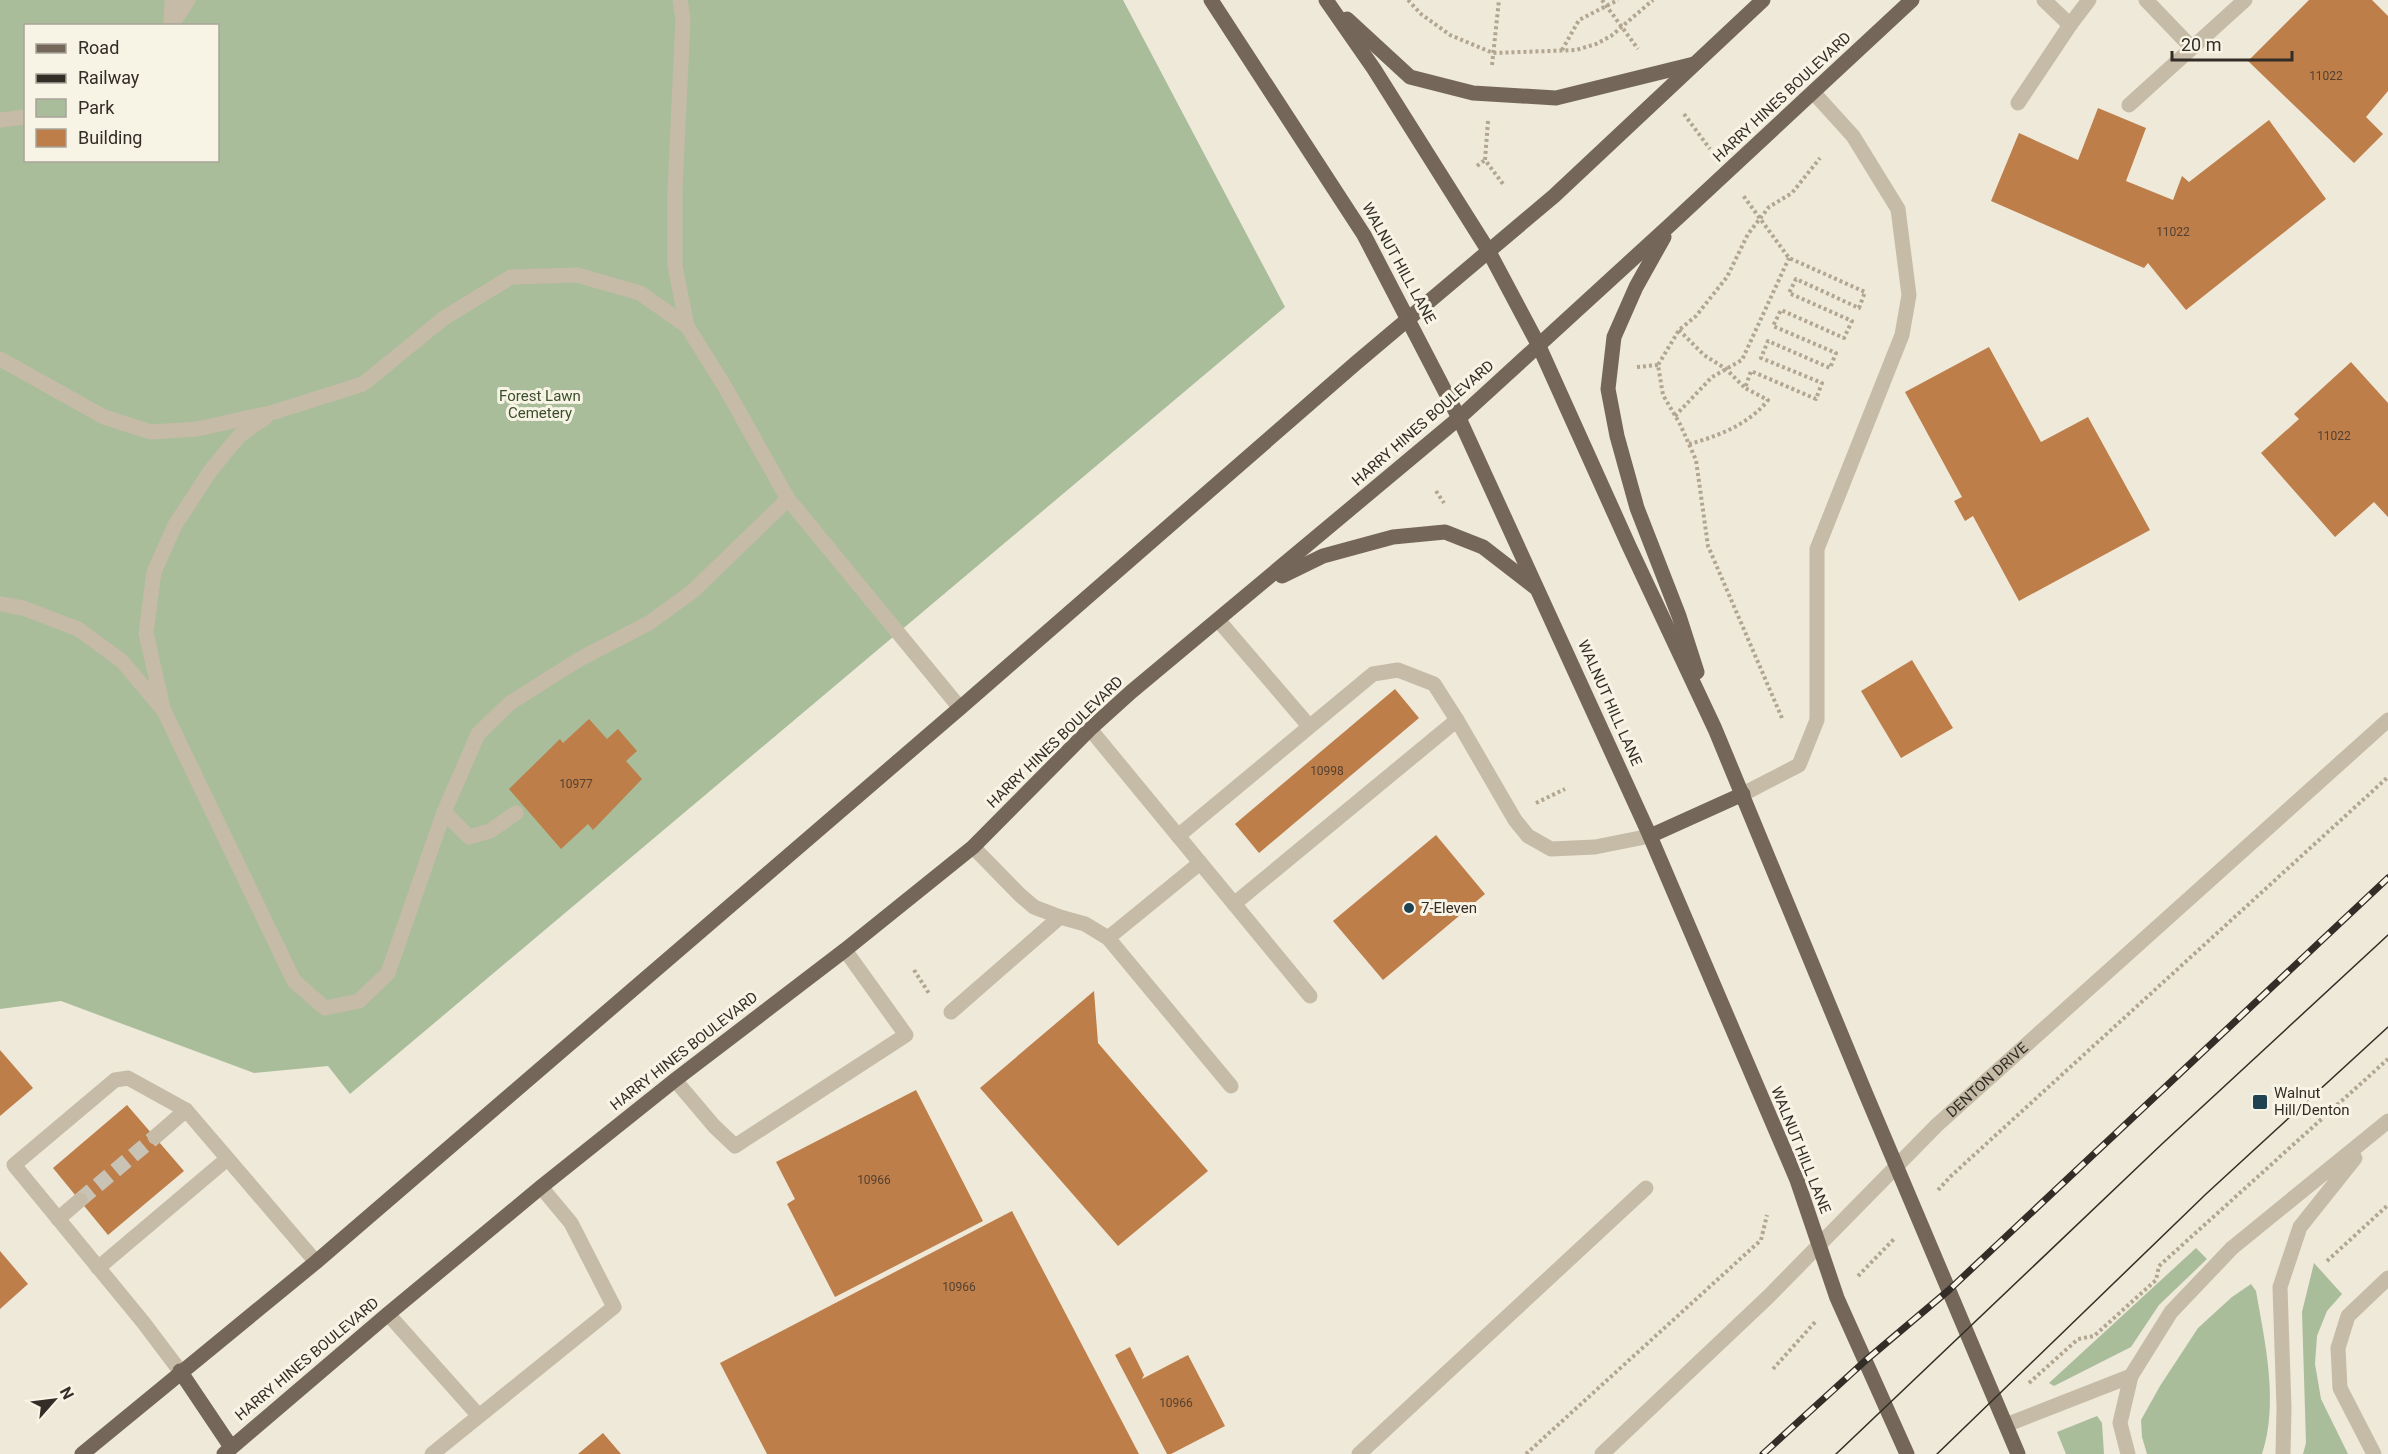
<svg xmlns="http://www.w3.org/2000/svg" width="2388" height="1454" viewBox="0 0 2388 1454" font-family="Roboto,sans-serif">
<style>
.green{fill:#aabd9b;fill-rule:evenodd}
.building{fill:#bd7e49}
.lines{fill:none;stroke-linecap:round;stroke-linejoin:round}
.minor-tunnel{stroke:#c9c3b5;stroke-width:15;stroke-dasharray:15 8;stroke-linecap:butt}
.path{stroke:#b2a691;stroke-width:4;stroke-dasharray:3 3;stroke-linecap:butt}
.minor{stroke:#c6bba6;stroke-width:15}
.major{stroke:#746759;stroke-width:15}
.tram{stroke:#332d27;stroke-width:1.5}
.rail-casing{stroke:#332d27;stroke-width:7}
.rail{stroke:#f7f3e5;stroke-width:4.5;stroke-dasharray:14;stroke-linecap:butt}
.poi-dot{fill:#1f4351;stroke:#f7f3e5;stroke-width:2}
.labels{text-anchor:middle;dominant-baseline:central;stroke-width:6;stroke-linejoin:round;paint-order:stroke}
.number-label{font-size:12px;fill:#564130}
.street-label{font-size:15px;fill:#332d27;stroke:#f7f3e5}
.park-label{font-size:15px;fill:#3b4f2c;stroke:#f7f3e5}
.poi-label{font-size:15px;fill:#332d27;stroke:#f7f3e5;text-anchor:start}
</style>
<rect width="100%" height="100%" fill="#efe9d9"/>
<g class="green">
<path d="M 0,0 L 1123,0 L 1285,307 L 350,1094 L 328,1066 L 254,1073 L 61,1001 L 0,1009 ZM 26,26 L 218,26 L 218,160 L 26,160 Z"/>
<polygon points="2196,1248 2207,1259 2159,1305 2131,1347 2054,1386 2049,1383"/>
<polygon points="2314,1263 2342,1294 2327,1311 2317,1336 2315,1364 2321,1399 2348,1454 2303,1454 2306,1443 2302,1312"/>
<path d="M 2251,1284 L 2256,1291 C 2265,1343 2279,1403 2262,1454 L 2147,1454 L 2142,1437 L 2141,1420 L 2160,1386 L 2198,1328 L 2232,1297 Z"/>
<polygon points="2097,1416 2102,1423 2104,1454 2066,1454 2057,1432"/>
</g>
<g class="building">
<polygon points="2309,0 2372,0 2388,16 2388,91 2366,117 2383,134 2354,163 2248,61"/>
<polygon points="2098,108 2146,128 2126,181 2173,200 2182,176 2189,182 2269,120 2326,199 2186,310 2148,263 2144,268 1991,201 2019,133 2078,160"/>
<polygon points="1989,347 2041,442 2088,417 2150,530 2019,601 1973,516 1965,521 1954,501 1962,497 1905,392"/>
<polygon points="2351,362 2388,403 2388,517 2374,502 2335,537 2261,453 2299,419 2294,414"/>
<polygon points="1912,660 1953,728 1901,758 1861,691"/>
<polygon points="1395,689 1419,718 1259,853 1235,824"/>
<polygon points="589,719 607,739 618,729 637,751 626,761 642,779 593,830 588,824 561,849 509,789 560,739 563,743"/>
<polygon points="1436,835 1485,894 1383,980 1333,921"/>
<polygon points="1094,991 1098,1043 1208,1171 1118,1246 980,1088"/>
<polygon points="0,1050 33,1088 0,1116"/>
<polygon points="916,1090 983,1221 835,1297 787,1204 795,1199 776,1162"/>
<polygon points="127,1105 184,1171 108,1235 53,1168"/>
<polygon points="1012,1211 1139,1454 767,1454 720,1363"/>
<polygon points="0,1251 28,1284 0,1309"/>
<polygon points="1130,1347 1144,1375 1142,1379 1188,1355 1225,1426 1171,1454 1167,1454 1115,1355"/>
<polygon points="603,1433 621,1454 578,1454"/>
</g>
<g class="lines">
<polyline class="minor-tunnel" points="80,1200 155,1137"/>
<g class="path">
<polyline points="1408,0 1421,14 1450,35 1493,53 1576,50 1596,44 1611,36 1653,0"/>
<polyline points="1602,0 1638,49"/>
<polyline points="1562,50 1579,20 1618,0"/>
<polyline points="1492,65 1499,0"/>
<polyline points="1684,114 1710,149"/>
<polyline points="1488,121 1485,160 1503,184"/>
<polyline points="1477,166 1485,160"/>
<polyline points="1679,330 1704,355 1726,369 1745,388"/>
<polyline points="1637,367 1658,365"/>
<polyline points="1675,416 1712,377 1742,360 1789,258"/>
<path d="M 1689,444 C 1717,437 1751,423 1768,400 L 1745,388 L 1751,371 L 1816,399 L 1822,383 L 1761,358 L 1768,341 L 1830,368 L 1836,353 L 1773,326 L 1781,310 L 1844,338 L 1852,321 L 1789,293 L 1796,279 L 1859,308 L 1865,292 L 1789,258 L 1742,194"/>
<polyline points="1436,491 1444,503"/>
<polyline points="1782,718 1708,546 1696,460 1680,424 1663,395 1658,365 1679,330 1696,316 1727,277 1748,234 1769,207 1792,193 1820,158"/>
<polyline points="1536,803 1565,789"/>
<polyline points="914,970 930,995"/>
<polyline points="1938,1190 1951,1176 2388,777"/>
<polyline points="2327,1261 2388,1205"/>
<polyline points="1858,1276 1895,1238"/>
<polyline points="1773,1369 1816,1321"/>
<polyline points="2029,1383 2078,1339 2094,1336 2156,1280 2159,1266 2388,1059"/>
<polyline points="1526,1454 1761,1240 1767,1215"/>
</g>
<g class="minor">
<polyline points="680,0 683,19 675,190 675,266 687,326 725,387 788,499 960,708"/>
<polyline points="2146,0 2192,48 2245,0"/>
<polyline points="2070,25 2089,0"/>
<polyline points="171,26 188,0"/>
<polyline points="171,26 172,0"/>
<polyline points="2018,103 2070,25 2044,0"/>
<polyline points="2129,105 2192,48"/>
<polyline points="0,120 26,117"/>
<polyline points="0,359 104,417 151,432 197,429 274,412 363,384 444,318 511,277 577,275 640,293 687,326"/>
<polyline points="0,604 23,608 78,629 122,661 164,711 294,981 325,1008 359,1001 388,973 444,812 478,734 510,703 578,660 649,623 693,591 788,499"/>
<polyline points="1219,621 1309,726"/>
<polyline points="163,708 146,633 154,572 175,525 211,470 239,436 266,417"/>
<polyline points="1090,729 1310,996"/>
<polyline points="1743,794 1799,765 1817,720 1817,549 1902,335 1909,295 1898,209 1853,136 1813,92"/>
<polyline points="444,812 469,837 490,831 516,813"/>
<polyline points="1178,836 1373,674 1398,670 1434,684 1457,720 1515,820 1528,836 1551,849 1595,847 1650,836"/>
<polyline points="973,847 1020,895 1034,907 1060,917 1085,924 1108,938 1231,1086"/>
<polyline points="1234,904 1457,720"/>
<polyline points="1108,938 1200,863"/>
<polyline points="951,1012 1060,917"/>
<polyline points="675,1080 714,1126 735,1146 906,1035 845,950"/>
<polyline points="155,1137 186,1110"/>
<polyline points="58,1219 80,1200"/>
<polyline points="98,1268 227,1159"/>
<polyline points="388,1314 479,1416"/>
<polyline points="180,1371 143,1322 14,1165 115,1080 128,1078 186,1110 316,1262"/>
<polyline points="2006,1425 2131,1376"/>
<polyline points="432,1454 614,1307 571,1223 541,1187"/>
<polyline points="1359,1454 1646,1188"/>
<path id="s1" d="M 1602,1454 L 1768,1297 L 1937,1125 L 2388,720"/>
<polyline points="2128,1454 2120,1423 2131,1376 2171,1312 2232,1248 2388,1121"/>
<polyline points="2283,1454 2284,1408 2280,1287 2300,1227 2355,1158"/>
<polyline points="2374,1454 2340,1388 2338,1348 2348,1316 2388,1278"/>
</g>
<g class="major">
<polyline points="1211,0 1364,235 1459,418 1650,836 1797,1180 1837,1298 1907,1454"/>
<polyline points="1326,0 1374,69 1488,250 1538,344 1629,546 1715,729 1865,1092 2018,1454"/>
<polyline points="1347,19 1410,77 1473,93 1556,98 1694,64"/>
<polyline points="1664,237 1636,287 1614,337 1608,389 1617,436 1637,508 1679,616 1697,672"/>
<polyline points="1282,576 1323,556 1393,537 1445,532 1483,547 1536,588"/>
<polyline points="1650,836 1743,794"/>
<polyline points="180,1371 231,1447"/>
<polyline points="82,1454 316,1262 960,708 1356,363 1554,196 1763,0"/>
<polyline points="224,1454 388,1314 541,1187 675,1080 845,950 973,847 1090,729 1131,692 1459,418 1670,225 1912,0"/>
</g>
<g class="tram">
<polyline points="1836,1454 2163,1143 2388,935"/>
<polyline points="1937,1454 2206,1194 2388,1027"/>
</g>
<defs>
<polyline id="rail" points="1763,1454 1865,1361 1949,1290 2388,878"/>
</defs>
<use href="#rail" class="rail-casing"/>
<use href="#rail" class="rail"/>
</g>
<g class="poi-dot">
<circle cx="1409" cy="908" r="6"/>
<rect x="2252" y="1094" width="16" height="16" rx="3"/>
</g>
<g class="labels">
<g class="number-label">
<text x="2326" y="76">11022</text>
<text x="2173" y="232">11022</text>
<text x="2334" y="436">11022</text>
<text x="1327" y="771">10998</text>
<text x="576" y="784">10977</text>
<text x="874" y="1180">10966</text>
<text x="959" y="1287">10966</text>
<text x="1176" y="1403">10966</text>
</g>
<g class="street-label">
<text transform="translate(1782 97) rotate(-43)">HARRY HINES BOULEVARD</text>
<text transform="translate(1399 263) rotate(61)">WALNUT HILL LANE</text>
<text transform="translate(1423 423) rotate(-41)">HARRY HINES BOULEVARD</text>
<text transform="translate(1610 703) rotate(66)">WALNUT HILL LANE</text>
<text transform="translate(1055 742) rotate(-44)">HARRY HINES BOULEVARD</text>
<text transform="translate(684 1051) rotate(-38)">HARRY HINES BOULEVARD</text>
<text stroke="none"><textPath href="#s1" startOffset="537">DENTON DRIVE</textPath></text>
<text transform="translate(1801 1150) rotate(68)">WALNUT HILL LANE</text>
<text transform="translate(307 1359) rotate(-40)">HARRY HINES BOULEVARD</text>
</g>
<g class="park-label">
<text x="540" y="396">Forest Lawn<tspan x="540" dy="17">Cemetery</tspan></text>
</g>
<g class="poi-label">
<text x="1421" y="908">7-Eleven</text>
<text x="2274" y="1093">Walnut<tspan x="2274" dy="17">Hill/Denton</tspan></text>
</g>
</g>
<rect x="24" y="24" width="195" height="138" fill="#f7f3e5" stroke="#a9a499" stroke-width="1.5"/>
<rect x="36" y="44" width="30" height="9" fill="#746759" stroke="#a9a499" stroke-width="1.5"/>
<text x="78" y="54" font-size="18" fill="#332d27">Road</text>
<rect x="36" y="74" width="30" height="9" fill="#332d27" stroke="#a9a499" stroke-width="1.5"/>
<text x="78" y="84" font-size="18" fill="#332d27">Railway</text>
<rect x="36" y="99" width="30" height="18" fill="#aabd9b" stroke="#a9a499" stroke-width="1.5"/>
<text x="78" y="114" font-size="18" fill="#332d27">Park</text>
<rect x="36" y="129" width="30" height="18" fill="#bd7e49" stroke="#a9a499" stroke-width="1.5"/>
<text x="78" y="144" font-size="18" fill="#332d27">Building</text>
<g transform="translate(54 1400) rotate(62)" stroke="#f7f3e5" stroke-width="4.5" paint-order="stroke">
<path d="M0-4.5L10 22L0 15L-10 22Z" fill="#332d27"/>
<text y="-9" font-size="16" font-weight="bold" text-anchor="middle" fill="#332d27">N</text>
</g>
<path d="M2172 51v9h120v-9" fill="none" stroke="#332d27" stroke-width="3"/>
<text x="2181" y="51" font-size="18" fill="#332d27" stroke="#f7f3e5" stroke-width="4.5" paint-order="stroke">20 m</text>
</svg>
